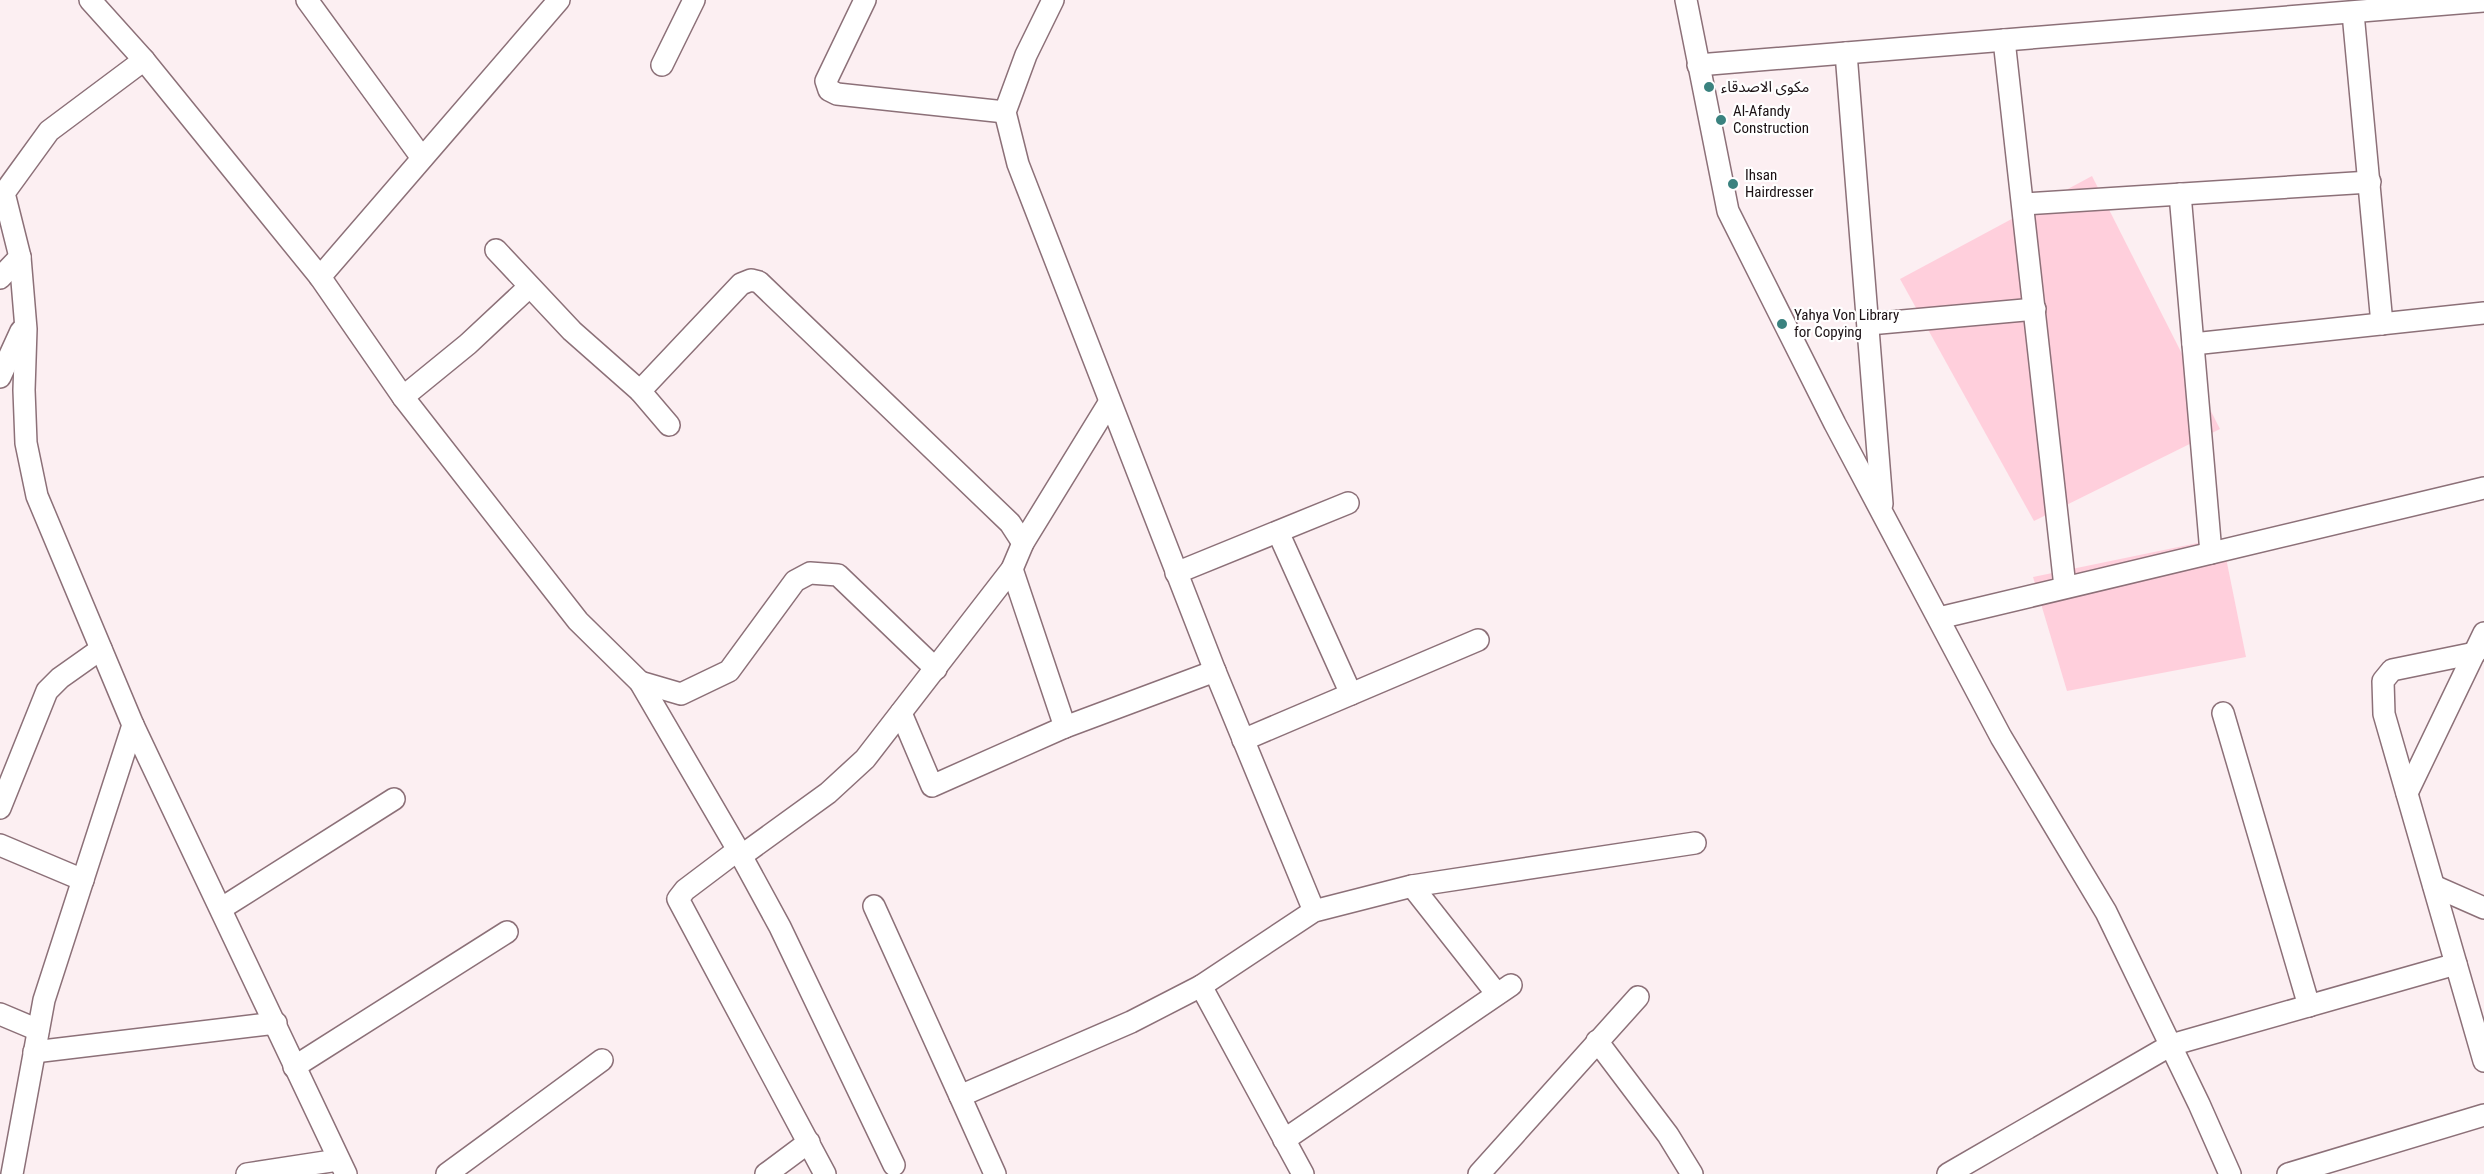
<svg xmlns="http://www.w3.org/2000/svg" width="2484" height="1174" viewBox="0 0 2484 1174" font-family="'Roboto Condensed','Noto Sans Arabic',sans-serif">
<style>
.green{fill:#ffcfdc}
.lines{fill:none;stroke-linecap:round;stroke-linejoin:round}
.street-casing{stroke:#8c7078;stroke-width:24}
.street{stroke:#fff;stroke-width:21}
.poi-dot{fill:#3a827f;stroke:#fff;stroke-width:2}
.labels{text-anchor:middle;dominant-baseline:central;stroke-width:4.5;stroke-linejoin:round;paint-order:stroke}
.poi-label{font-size:15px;fill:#1b1114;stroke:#fff;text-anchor:start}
</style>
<rect width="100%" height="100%" fill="#fceff2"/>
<g class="green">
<polygon points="2092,176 2220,429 2034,521 1900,279"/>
<polygon points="2222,538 2246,657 2067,691 2033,577"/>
</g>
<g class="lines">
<defs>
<g id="street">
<polyline points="90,0 144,60 320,277 403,397 578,621 640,682 738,850 780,927 894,1165"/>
<polyline points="307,0 422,158"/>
<polyline points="865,0 826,81 829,90 837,94 1005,112"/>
<polyline points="1053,0 1026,55 1005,112 1018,164 1215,671 1314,911"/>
<polyline points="1686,0 1728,211 1835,424 2001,737 2106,912 2199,1104 2230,1174"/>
<polyline points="2353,13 2382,324"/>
<polyline points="2004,40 2065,587"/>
<polyline points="1846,53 1882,504"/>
<polyline points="662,65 694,0"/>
<polyline points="1698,65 2484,1"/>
<polyline points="2180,194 2211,553"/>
<polyline points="2023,204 2370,182"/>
<polyline points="496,250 572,331 640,391 669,425"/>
<polyline points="320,277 559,0"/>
<polyline points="0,278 20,257"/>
<polyline points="1869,324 2035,309"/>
<polyline points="2193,344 2484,313"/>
<polyline points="0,377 21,331"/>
<polyline points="640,391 741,284 751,280 759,282 1010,523 1023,543"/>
<polyline points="403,397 468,344 529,287"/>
<polyline points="1278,532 1351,694"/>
<polyline points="1012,569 1065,727"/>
<polyline points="1176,573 1348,503"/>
<polyline points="1939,618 2484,488"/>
<polyline points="2475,653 2392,670 2383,681 2384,714 2484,1061"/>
<polyline points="640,682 681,694 729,671 795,581 810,573 838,575 936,669"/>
<polyline points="901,713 932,786 1065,727 1215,671"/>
<polyline points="2223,713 2309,1006"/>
<polyline points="133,725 346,1174"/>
<polyline points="1243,740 1478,640"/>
<polyline points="2407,793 2484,633"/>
<polyline points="0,808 47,691 60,678 101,649"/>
<polyline points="0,845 83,880"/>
<polyline points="738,850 685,890 678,899 825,1174"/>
<polyline points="741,856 828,793 865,759 1012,569 1023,543 1109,403"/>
<polyline points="1412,886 1497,994"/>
<polyline points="2434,886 2484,908"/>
<polyline points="874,906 960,1096 1131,1022 1201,986"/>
<polyline points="222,908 394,799"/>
<polyline points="0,1014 38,1030"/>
<polyline points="1597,1041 1668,1135 1692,1174"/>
<polyline points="34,1052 276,1023"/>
<polyline points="294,1067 507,932"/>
<polyline points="960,1096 995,1174"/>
<polyline points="1284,1140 1511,985"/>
<polyline points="12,1174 44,1000 133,725 37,496 26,443 24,390 26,329 20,257 4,193 49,131 144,60"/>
<polyline points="247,1174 338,1160"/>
<polyline points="447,1174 602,1060"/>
<polyline points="766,1174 809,1142"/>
<polyline points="1303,1174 1201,986 1314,911 1412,886 1695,843"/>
<polyline points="1479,1174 1638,997"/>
<polyline points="1948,1174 2171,1045 2456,964"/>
<polyline points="2288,1174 2484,1115"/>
</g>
</defs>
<use href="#street" class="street-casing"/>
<use href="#street" class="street"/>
</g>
<g class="poi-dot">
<circle cx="1709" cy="87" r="6"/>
<circle cx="1721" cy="120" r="6"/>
<circle cx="1733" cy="184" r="6"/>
<circle cx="1782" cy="324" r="6"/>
</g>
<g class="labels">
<g class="poi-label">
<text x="1721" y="87">مكوى الاصدقاء</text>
<text x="1733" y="111">Al-Afandy<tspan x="1733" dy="17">Construction</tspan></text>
<text x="1745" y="175">Ihsan<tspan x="1745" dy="17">Hairdresser</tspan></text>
<text x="1794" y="315">Yahya Von Library<tspan x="1794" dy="17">for Copying</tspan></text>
</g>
</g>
</svg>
